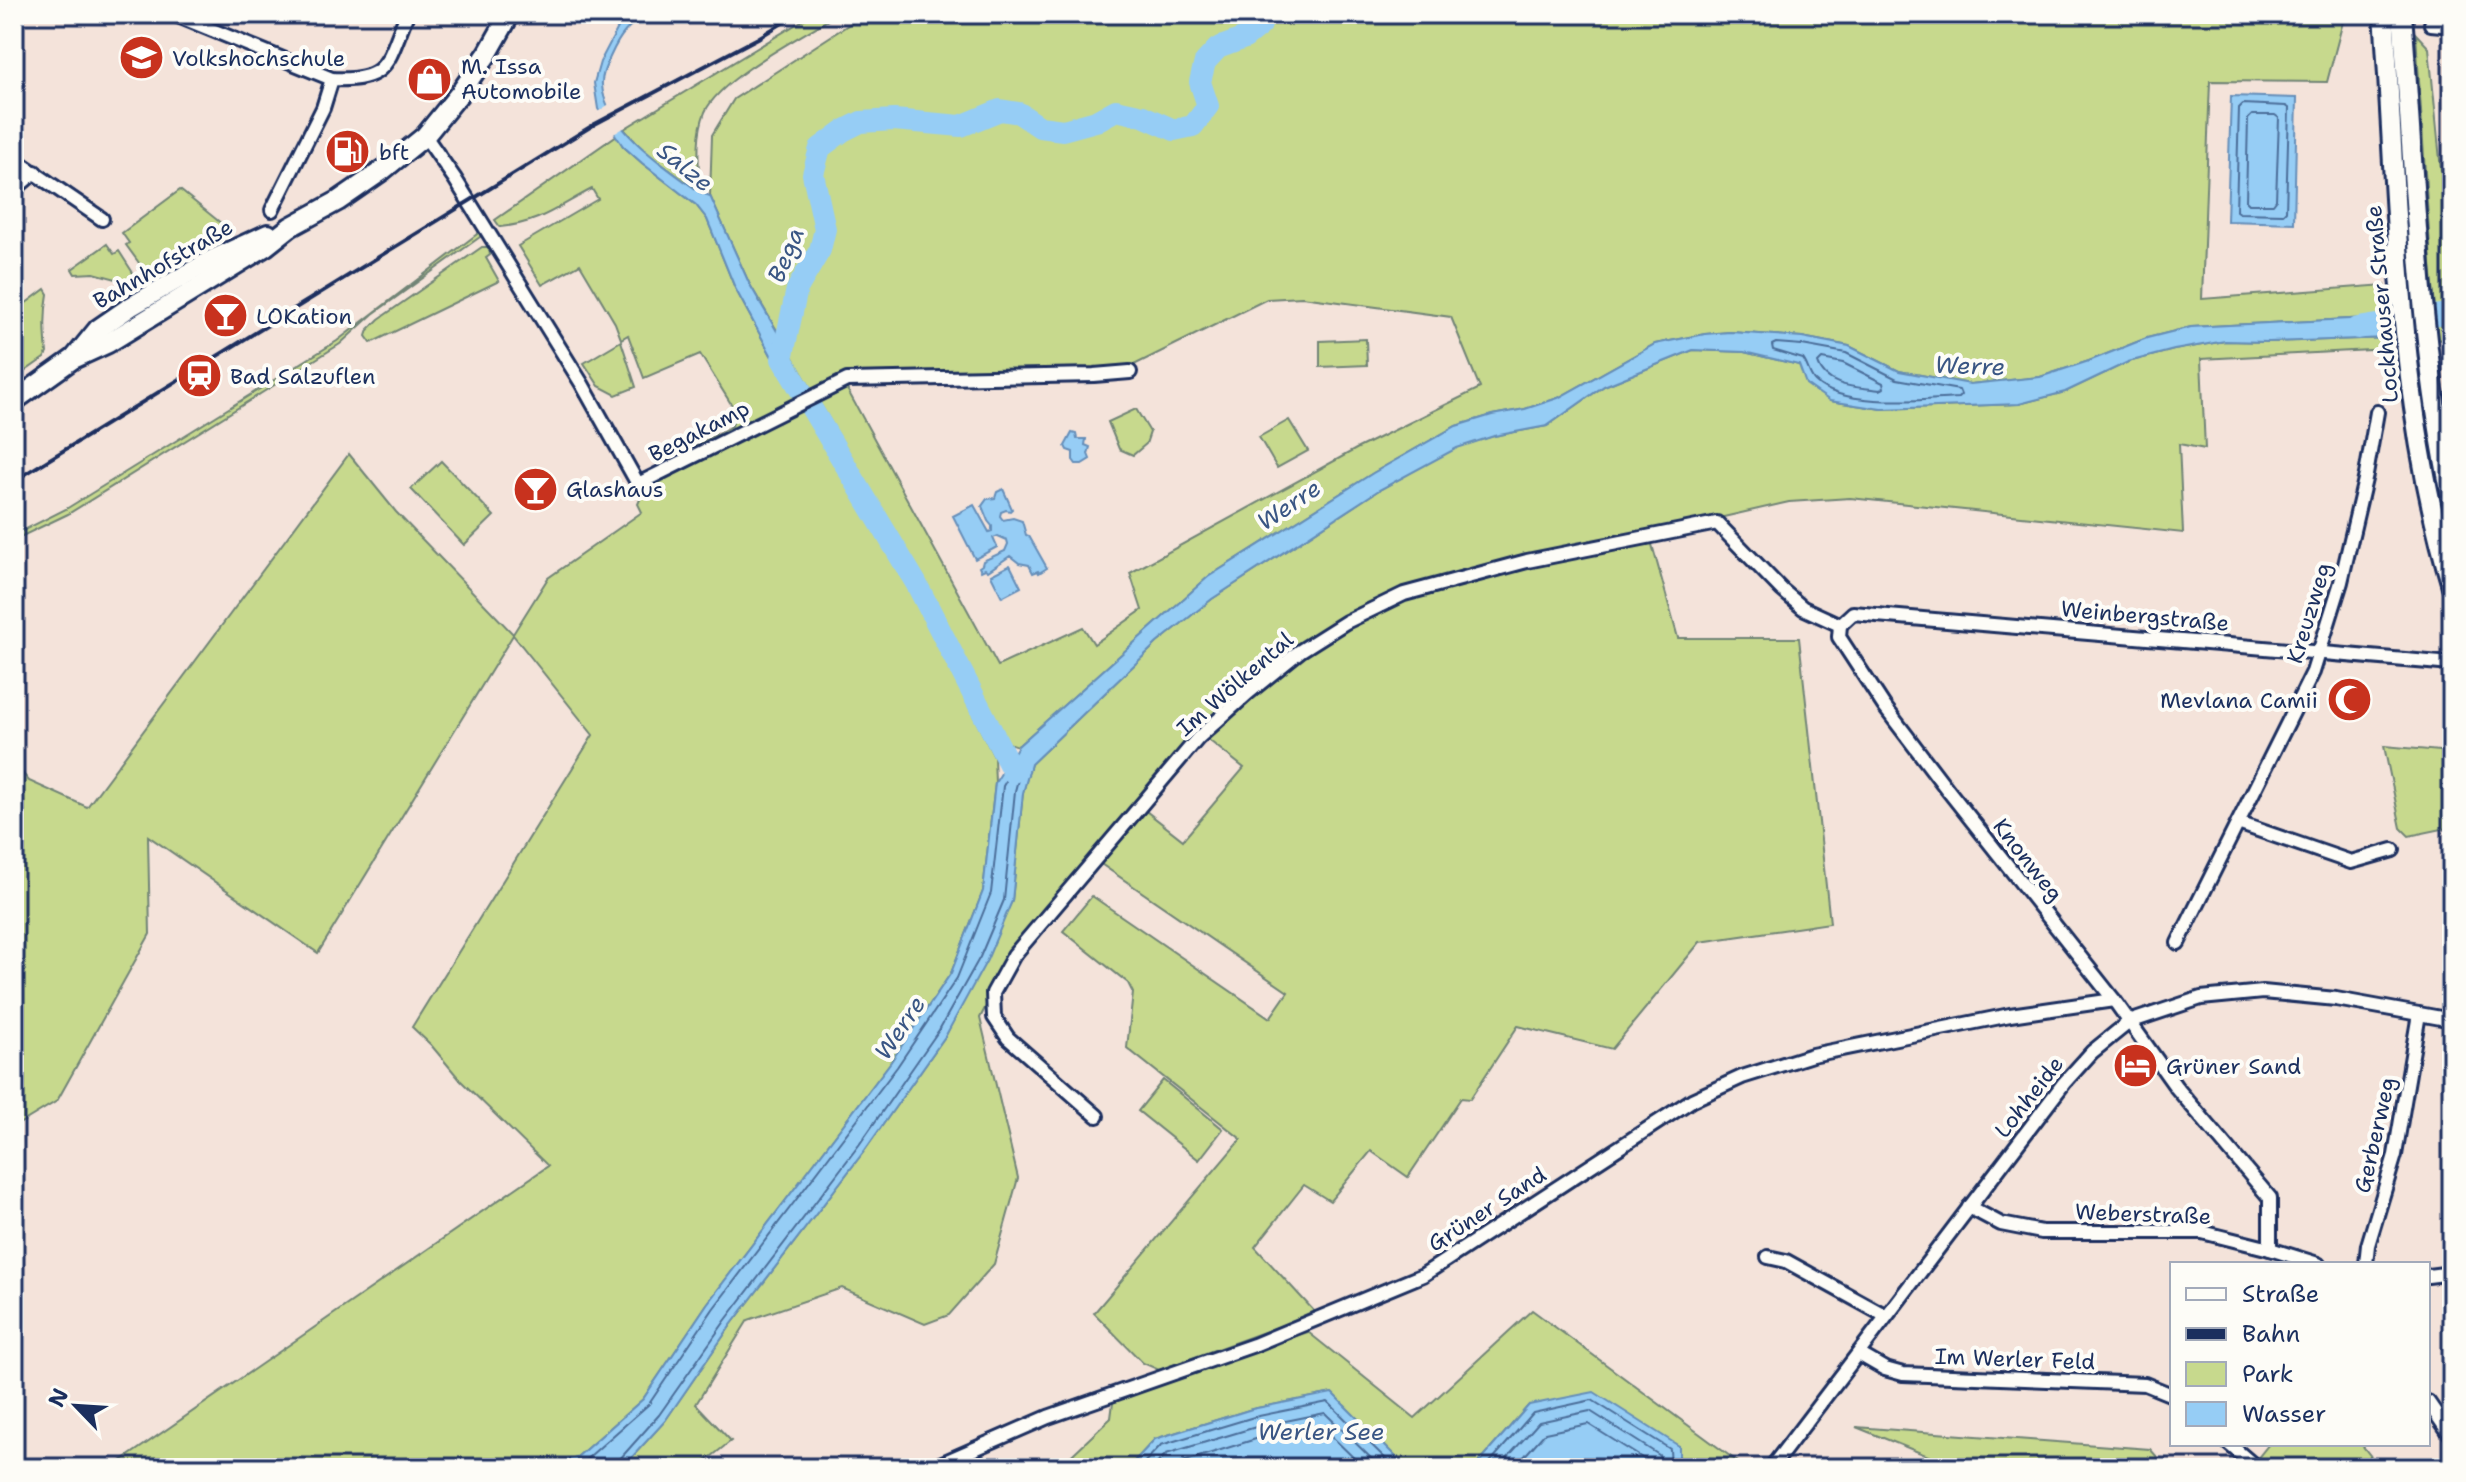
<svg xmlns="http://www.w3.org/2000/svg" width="2466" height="1482" viewBox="0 0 2466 1482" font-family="'Shantell Sans',sans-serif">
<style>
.green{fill:#c7d98d;stroke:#718476;stroke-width:2;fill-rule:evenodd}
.water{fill:#96cdf5;stroke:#658eb9;stroke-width:2}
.pier{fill:#f4e3da}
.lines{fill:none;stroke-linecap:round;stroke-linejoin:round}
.shore{stroke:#4c6e9a;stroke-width:2}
.stream{stroke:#658eb9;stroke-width:4}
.river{stroke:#96cdf5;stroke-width:22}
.minor-casing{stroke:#1b2f5e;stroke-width:18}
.secondary-casing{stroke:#1b2f5e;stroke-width:24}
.minor{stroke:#fdfcf7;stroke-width:12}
.secondary{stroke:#fdfcf7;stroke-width:18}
.rail{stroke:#1b2f5e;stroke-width:4}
.labels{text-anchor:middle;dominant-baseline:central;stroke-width:8;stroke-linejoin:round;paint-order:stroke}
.poi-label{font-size:22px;fill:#1b2f5e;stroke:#fdfcf7;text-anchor:start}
.street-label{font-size:22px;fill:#1b2f5e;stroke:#fdfcf7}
.water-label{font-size:24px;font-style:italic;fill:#3a5684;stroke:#fdfcf7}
</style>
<rect width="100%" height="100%" fill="#f4e3da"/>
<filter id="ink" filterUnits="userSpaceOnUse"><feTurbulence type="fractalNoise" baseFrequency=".0125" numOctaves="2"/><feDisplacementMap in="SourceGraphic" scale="16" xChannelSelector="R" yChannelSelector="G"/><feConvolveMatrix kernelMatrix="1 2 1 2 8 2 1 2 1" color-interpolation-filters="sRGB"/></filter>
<g filter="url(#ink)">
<g class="green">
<path d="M 813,14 L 838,14 C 804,35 720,78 705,112 C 695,137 699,166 700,192 L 645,152 L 624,129 Z"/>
<path d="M 865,14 L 2345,14 L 2327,82 L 2210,81 L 2202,299 L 2385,285 L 2388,317 L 2191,327 L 2147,338 L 2089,361 L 2040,377 L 1970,384 L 1899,371 L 1849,346 L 1802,337 L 1730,332 L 1705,334 L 1655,344 L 1558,398 L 1525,409 L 1492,415 L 1456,426 L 1373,473 L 1208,577 L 1018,746 L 1005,742 L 924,580 L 749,283 L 710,196 L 712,135 L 734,99 ZM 1302,297 L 1451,317 L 1480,388 L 1358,448 L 1130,573 L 1142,610 L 1094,644 L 1083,627 L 998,666 L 841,378 L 1126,369 L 1267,299 Z"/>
<polygon points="2416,34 2429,48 2441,170 2447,173 2452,337 2438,340 2431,264"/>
<path d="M 617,135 L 623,146 L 642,163 L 696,205 L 707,219 L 735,288 L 777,366 L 910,589 L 994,757 L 995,783 L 983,891 L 951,973 L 890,1063 L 707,1304 L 643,1399 L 577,1457 L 536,1468 L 111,1468 L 548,1166 L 461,1081 L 431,1045 L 412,1027 L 593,735 L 513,635 L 318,953 L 148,836 L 150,934 L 57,1101 L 14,1127 L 14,763 L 29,781 L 87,807 L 349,454 L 396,512 L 513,634 L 548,578 L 642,512 L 638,504 L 641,497 L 638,477 L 732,426 L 736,412 L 700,354 L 644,378 L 628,335 L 621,339 L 615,323 L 580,264 L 542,285 L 518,246 L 598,199 L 592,189 C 557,207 541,223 500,227 L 495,220 Z"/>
<polygon points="180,190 232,232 150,278 126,245 129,243 122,233"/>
<polygon points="481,231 480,237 373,314 340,344 68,514 14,540 14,535 66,509 337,341"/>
<polygon points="107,244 114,254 119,251 135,276 127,282 94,273 75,274 72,269"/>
<polygon points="482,247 489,247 490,255 486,258 499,281 371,343 366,336 368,330 379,319"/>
<path d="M 45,289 L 48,294 C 44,315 45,332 47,353 L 44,358 L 14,379 L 14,312 Z"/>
<polygon points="2389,338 2389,349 2201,359 2205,449 2179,444 2183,533 1850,498 1789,502 1654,533 1528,555 1400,590 1244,690 1013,953 980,1018 1018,1178 994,1264 949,1315 925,1324 842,1288 748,1320 696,1404 731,1441 697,1468 622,1468 665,1421 731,1325 865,1150 946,1035 1012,901 1023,792 1031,764 1157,643 1212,599 1379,490 1457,447 1494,436 1547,426 1604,386 1693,350 1744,352 1799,365 1830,401 1881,409 2019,404 2065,392 2128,362 2174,350 2225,341 2269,342"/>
<polygon points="1366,339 1367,365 1320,367 1320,341"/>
<polygon points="621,341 636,387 616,395 599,386 584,363"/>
<polygon points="1136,409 1150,432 1146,444 1133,455 1119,449 1108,422"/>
<polygon points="1289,420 1308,451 1277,468 1259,437"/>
<polygon points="441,461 494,516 464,545 411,489"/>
<polygon points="1651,541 1678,638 1799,638 1830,923 1700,942 1612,1049 1518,1026 1470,1099 1461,1098 1408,1177 1371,1151 1330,1201 1304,1185 1255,1247 1314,1311 1283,1325 1159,1370 1143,1363 1094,1313 1241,1139 1127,1048 1133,993 1128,983 1063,931 1092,896 1270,1018 1288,992 1098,862 1142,808 1183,840 1244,768 1206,738 1284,668 1347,627 1405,599 1536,564"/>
<polygon points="2384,746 2451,752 2452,746 2452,827 2409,836 2401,828"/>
<polygon points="1163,1080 1223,1129 1199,1160 1138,1111"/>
<polygon points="1532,1310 1746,1468 1679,1468 1679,1446 1529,1405 1474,1468 1407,1468 1332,1393 1252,1409 1155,1439 1128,1468 1058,1468 1111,1418 1114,1395 1308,1332 1415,1418"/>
<polygon points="1856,1427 2150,1449 2167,1468 1958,1468"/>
<polygon points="2269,1444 2361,1444 2380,1468 2265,1468 2257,1459"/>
</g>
<g class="water">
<path d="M 632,14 L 646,14 C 628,26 620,35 611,55 C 607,64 601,75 602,85 C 604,127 669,170 700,192 L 710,196 L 749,283 L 782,340 L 777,366 L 735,288 L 707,219 L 696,205 L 642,163 L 623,146 L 598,109 L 594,83 L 600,62 L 621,22 Z"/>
<polygon points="2231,96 2297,98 2294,223 2227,221"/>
<polygon points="2388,317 2389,338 2269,342 2225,341 2174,350 2128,362 2065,392 2019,404 1881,409 1830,401 1806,384 1799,365 1744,352 1693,350 1604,386 1547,426 1494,436 1457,448 1379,490 1212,599 1157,643 1031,764 1023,793 1012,901 987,960 946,1035 865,1150 731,1325 665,1421 622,1468 536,1468 577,1457 643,1399 707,1304 890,1063 951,973 983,891 995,783 1018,746 1208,577 1373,473 1456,426 1492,415 1525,409 1558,398 1655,344 1705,334 1730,332 1802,337 1849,346 1899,371 1970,384 2040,377 2089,361 2147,338 2191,327"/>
<polygon points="1072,433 1076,434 1077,439 1086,439 1085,445 1090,447 1088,454 1090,459 1082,464 1076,464 1073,460 1073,452 1067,450 1065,446"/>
<polygon points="1003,489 1012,509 1010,511 1006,510 1001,512 1000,516 1003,520 1013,518 1022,521 1026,535 1029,536 1047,568 1039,573 1038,571 1033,573 1029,565 1019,563 1010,556 988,571 985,569 981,571 979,567 982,565 983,561 1005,551 1008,544 1007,540 998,536 993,538 997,547 975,559 953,516 974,505 989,532 992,531 992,526 988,521 982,506 987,499 995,498 997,492"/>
<polygon points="1010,565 1021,587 1002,597 991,575"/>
<polygon points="1594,1392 1679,1446 1679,1468 1474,1468 1529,1405"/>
<polygon points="1332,1393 1407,1468 1128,1468 1155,1439 1252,1409"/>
</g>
<polygon class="pier" points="611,103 627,126 612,135 596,113"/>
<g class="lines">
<g class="shore">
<polygon points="2243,104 2286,106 2289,108 2286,211 2283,214 2239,213 2236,211 2239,108"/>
<polygon points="2252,115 2275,115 2279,118 2276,200 2273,204 2249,204 2246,201 2248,119"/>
<path d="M 1776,343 L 1802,345 L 1846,353 L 1897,379 L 1959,390 L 1961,395 L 1958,398 C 1921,400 1842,408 1815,381 C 1809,375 1808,365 1803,359 L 1773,350 L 1772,345 Z"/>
<path d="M 1822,359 L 1843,363 L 1883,383 L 1884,388 L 1880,390 C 1858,387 1826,388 1818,363 Z"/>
<polyline points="567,1468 582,1463 649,1404 713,1309 897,1067 957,978 991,893 1003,786 1013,769 1018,768 1020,772 1015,791 1004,900 980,957 939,1030 859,1145 725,1321 659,1415 619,1460 617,1468"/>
<polyline points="1139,1468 1161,1445 1254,1417 1328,1402 1395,1468"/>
<polyline points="1153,1468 1166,1454 1256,1427 1325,1413 1381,1468"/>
<polyline points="1169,1468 1173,1465 1259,1438 1321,1426 1364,1468"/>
<polyline points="1485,1468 1533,1413 1592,1400 1670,1449 1671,1468"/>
<polyline points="1498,1468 1539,1422 1590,1411 1659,1455 1661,1468"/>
<polyline points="1514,1468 1545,1433 1588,1424 1647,1461 1649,1468"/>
</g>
<polyline class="stream" points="777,351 782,359"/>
<g class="river">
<polyline points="2358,328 2452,313"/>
<polyline points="1013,772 916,583 782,359 797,289 820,250 825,229 813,174 820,148 843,131 861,122 894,120 961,126 1000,110 1019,113 1040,127 1063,130 1096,121 1116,110 1143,116 1174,130 1193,126 1208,106 1200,82 1205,62 1218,48 1245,38 1261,25 1263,14"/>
</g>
<defs>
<g id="minor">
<path d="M 173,14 L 332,79 C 390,82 387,61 407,14"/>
<polyline points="2431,24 2452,26"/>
<polyline points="425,136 455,179 582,384 638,484 847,380 1094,375 1130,372"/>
<polyline points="14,159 102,219"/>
<polyline points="14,190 35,172"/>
<polyline points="272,210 323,108 332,79"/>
<polyline points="1840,625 1839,637 1884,706 1947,789 2114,1000 2176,1087 2270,1198 2270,1249"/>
<polyline points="1840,625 1853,613 2452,664"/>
<polyline points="2238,823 2351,862 2393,850"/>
<polyline points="2178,943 2313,672 2341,582 2366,475 2377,412"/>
<polyline points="1097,1116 1008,1038 994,1017 993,993 1014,955 1198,738 1248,693 1300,651 1346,622 1404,594 1527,561 1717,523 1782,590 1803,608 1840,625"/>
<polyline points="1969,1207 2001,1224 2042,1232 2202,1232 2270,1249 2318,1264"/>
<polyline points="1768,1257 1786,1261 1886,1316"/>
<polyline points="2366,1264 2368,1245 2395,1155 2419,1014"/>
<polyline points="2428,1276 2452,1273"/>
<polyline points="1859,1354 1885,1369 1903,1374 2145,1384 2172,1395"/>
<polyline points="2428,1402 2452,1437"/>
<polyline points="2229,1444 2257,1468"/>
<polyline points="931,1468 1048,1417 1254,1345 1423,1275 1692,1100 1742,1077 1812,1055 2010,1015 2114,1000"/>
<polyline points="1771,1468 2064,1083 2092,1052 2129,1022 2201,998 2263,992 2336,999 2452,1020"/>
</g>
<g id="secondary">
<path d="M 2384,14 C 2398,205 2396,401 2452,586"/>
<path d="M 2402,14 C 2415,176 2418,340 2452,499"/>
<polyline points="76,356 98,329 130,307 211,260 268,234"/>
<polyline points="14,401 73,359 108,343 266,246 290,227 338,201 383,170 425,136 460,93 488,53 510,14"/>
</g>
</defs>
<use href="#minor" class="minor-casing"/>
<use href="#secondary" class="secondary-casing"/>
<use href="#minor" class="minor"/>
<use href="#secondary" class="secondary"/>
<polyline class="rail" points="14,481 595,124 758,38 797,14"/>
</g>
</g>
<defs>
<symbol id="university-disc" viewBox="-11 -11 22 22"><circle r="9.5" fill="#c8321e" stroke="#fdfcf7"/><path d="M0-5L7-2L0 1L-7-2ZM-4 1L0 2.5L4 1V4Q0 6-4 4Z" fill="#fff"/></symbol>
<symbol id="shop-disc" viewBox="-11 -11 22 22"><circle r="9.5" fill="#c8321e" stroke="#fdfcf7"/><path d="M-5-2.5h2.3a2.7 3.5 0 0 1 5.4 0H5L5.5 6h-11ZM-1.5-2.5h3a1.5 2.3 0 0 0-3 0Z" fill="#fff"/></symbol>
<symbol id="fuel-disc" viewBox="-11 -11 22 22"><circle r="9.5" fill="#c8321e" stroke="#fdfcf7"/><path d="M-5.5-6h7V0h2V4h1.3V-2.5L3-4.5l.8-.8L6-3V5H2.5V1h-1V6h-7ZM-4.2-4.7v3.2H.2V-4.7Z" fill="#fff"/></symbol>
<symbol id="bar-disc" viewBox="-11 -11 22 22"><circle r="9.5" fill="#c8321e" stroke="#fdfcf7"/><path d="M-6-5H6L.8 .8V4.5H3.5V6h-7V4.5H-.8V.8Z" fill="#fff"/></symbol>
<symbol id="station-disc" viewBox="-11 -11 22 22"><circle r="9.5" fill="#c8321e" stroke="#fdfcf7"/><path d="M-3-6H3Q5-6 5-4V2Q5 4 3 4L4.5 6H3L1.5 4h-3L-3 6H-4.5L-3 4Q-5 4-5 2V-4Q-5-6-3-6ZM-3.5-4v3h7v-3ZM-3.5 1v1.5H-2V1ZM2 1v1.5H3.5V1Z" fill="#fff"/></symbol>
<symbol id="mosque-disc" viewBox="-11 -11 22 22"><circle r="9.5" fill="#c8321e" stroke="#fdfcf7"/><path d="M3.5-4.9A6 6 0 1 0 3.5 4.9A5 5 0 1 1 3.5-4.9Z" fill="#fff"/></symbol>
<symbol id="hotel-disc" viewBox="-11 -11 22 22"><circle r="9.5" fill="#c8321e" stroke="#fdfcf7"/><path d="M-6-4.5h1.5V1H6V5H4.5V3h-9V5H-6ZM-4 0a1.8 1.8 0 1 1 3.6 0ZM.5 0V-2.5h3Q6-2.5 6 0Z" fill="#fff"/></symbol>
</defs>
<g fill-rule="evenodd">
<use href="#university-disc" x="116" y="32" width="51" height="51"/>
<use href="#shop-disc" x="404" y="54" width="51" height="51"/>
<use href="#fuel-disc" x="322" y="126" width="51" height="51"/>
<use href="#bar-disc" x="200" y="290" width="51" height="51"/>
<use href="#station-disc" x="174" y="350" width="51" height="51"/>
<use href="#bar-disc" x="510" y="464" width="51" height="51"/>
<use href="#mosque-disc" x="2324" y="674" width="51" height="51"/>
<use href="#hotel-disc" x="2110" y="1040" width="51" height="51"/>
</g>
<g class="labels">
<g class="poi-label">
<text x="172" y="58">Volkshochschule</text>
<text x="461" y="66">M. Issa<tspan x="461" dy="25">Automobile</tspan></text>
<text x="379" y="152">bft</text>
<text x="256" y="316">LOKation</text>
<text x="230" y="376">Bad Salzuflen</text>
<text x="566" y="489">Glashaus</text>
<text x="2318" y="700" text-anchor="end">Mevlana Camii</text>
<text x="2166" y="1066">Grüner Sand</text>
</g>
<g class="street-label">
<text transform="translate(163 264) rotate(-30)">Bahnhofstraße</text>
<text transform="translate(2382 304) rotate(-95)">Lockhauser Straße</text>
<text transform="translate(699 431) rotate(-27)">Begakamp</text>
<text transform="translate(2309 613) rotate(-73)">Kreuzweg</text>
<text transform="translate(2145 616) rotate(5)">Weinbergstraße</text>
<text transform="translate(1235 684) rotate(-41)">Im Wölkental</text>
<text transform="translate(2028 860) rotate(52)">Knonweg</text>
<text transform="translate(2029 1097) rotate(-52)">Lohheide</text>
<text transform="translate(2375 1135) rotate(-77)">Gerberweg</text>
<text transform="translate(1487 1209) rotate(-33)">Grüner Sand</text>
<text transform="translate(2143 1214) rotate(2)">Weberstraße</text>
<text transform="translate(2015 1359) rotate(2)">Im Werler Feld</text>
</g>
<g class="water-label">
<text transform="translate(685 167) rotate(39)">Salze</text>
<text transform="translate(786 255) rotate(-67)">Bega</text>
<text transform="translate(1970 366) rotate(2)">Werre</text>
<text transform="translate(1289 505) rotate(-34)">Werre</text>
<text transform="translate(900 1028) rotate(-56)">Werre</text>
<text x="1321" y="1432">Werler See</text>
</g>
</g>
<rect width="2466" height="1482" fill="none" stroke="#fdfcf7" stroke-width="48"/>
<rect x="24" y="24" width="2418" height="1434" fill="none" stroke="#1b2f5e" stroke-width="3" filter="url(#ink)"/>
<rect x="2170" y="1262" width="260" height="184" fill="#fdfcf7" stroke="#a3aaba" stroke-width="2"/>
<rect x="2186" y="1288" width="40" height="12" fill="#fdfcf7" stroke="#a3aaba" stroke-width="2"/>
<text x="2242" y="1302" font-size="24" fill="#1b2f5e">Straße</text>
<rect x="2186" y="1328" width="40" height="12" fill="#1b2f5e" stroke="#a3aaba" stroke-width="2"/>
<text x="2242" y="1342" font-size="24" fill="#1b2f5e">Bahn</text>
<rect x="2186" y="1362" width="40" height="24" fill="#c7d98d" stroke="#a3aaba" stroke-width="2"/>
<text x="2242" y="1382" font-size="24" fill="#1b2f5e">Park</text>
<rect x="2186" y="1402" width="40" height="24" fill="#96cdf5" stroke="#a3aaba" stroke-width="2"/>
<text x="2242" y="1422" font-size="24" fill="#1b2f5e">Wasser</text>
<g transform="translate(76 1406) rotate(295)" stroke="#fdfcf7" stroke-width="6" paint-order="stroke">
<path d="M0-6L14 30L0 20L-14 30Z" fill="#1b2f5e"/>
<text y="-12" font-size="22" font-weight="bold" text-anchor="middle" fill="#1b2f5e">N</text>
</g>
</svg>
